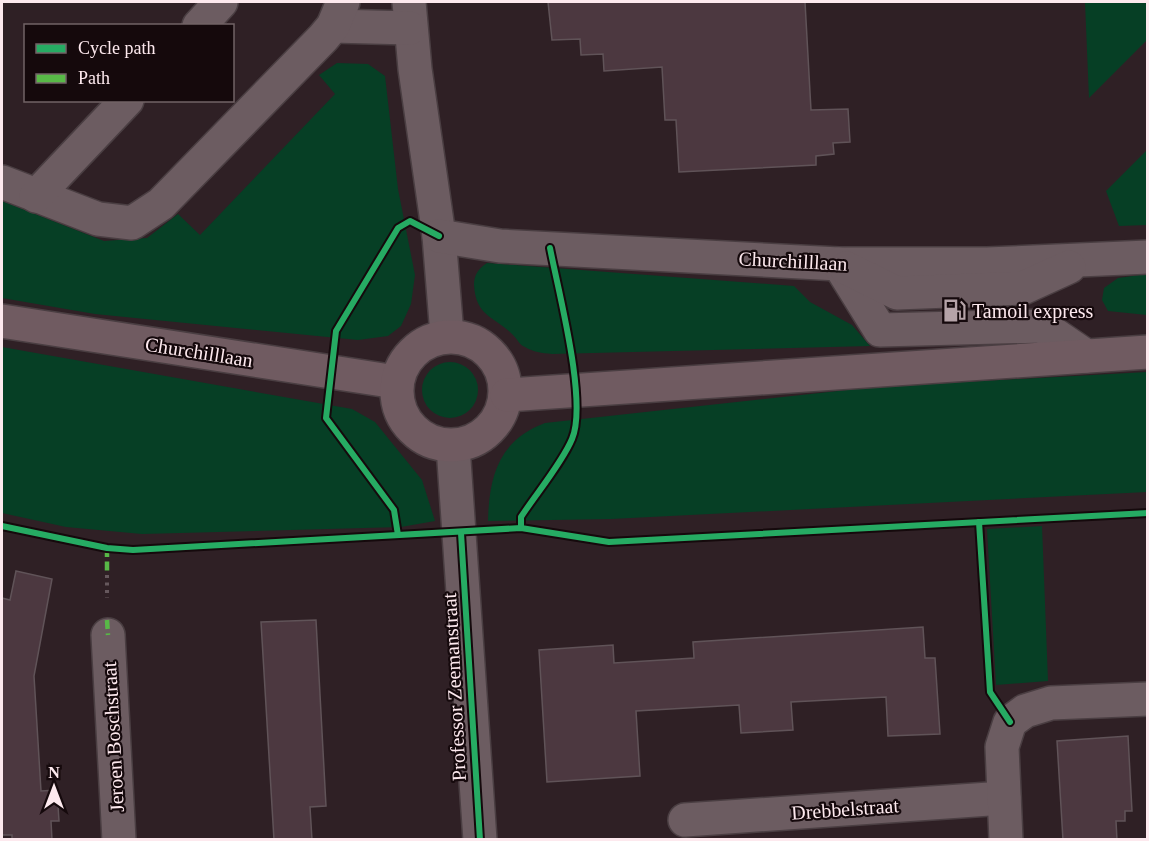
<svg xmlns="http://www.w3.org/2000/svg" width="1149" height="841" viewBox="0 0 1149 841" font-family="Georgia,serif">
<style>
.green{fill:#063f25}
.building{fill:#4c3840;stroke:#605358;stroke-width:1.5}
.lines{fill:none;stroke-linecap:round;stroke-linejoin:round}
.minor-casing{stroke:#4a3e42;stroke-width:36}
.major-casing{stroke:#4a3e42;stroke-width:36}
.path{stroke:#66585d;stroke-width:4;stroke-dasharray:3 4.5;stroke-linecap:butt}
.minor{stroke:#6c5c61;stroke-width:33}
.major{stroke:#705b61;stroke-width:33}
.quiet{stroke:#58b947;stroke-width:4.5;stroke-dasharray:9 4.5;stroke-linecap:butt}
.cycleway-casing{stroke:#15090c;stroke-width:10}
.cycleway{stroke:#26ab63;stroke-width:6}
.labels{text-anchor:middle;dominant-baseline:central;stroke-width:4.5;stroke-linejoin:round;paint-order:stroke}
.street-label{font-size:20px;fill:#fde9ee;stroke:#15090c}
.poi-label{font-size:20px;fill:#fde9ee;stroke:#15090c;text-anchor:start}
</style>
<rect width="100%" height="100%" fill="#2f2025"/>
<g class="green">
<polygon points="1085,2 1148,2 1147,40 1089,98"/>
<polygon points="337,63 368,64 385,76 398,189 415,275 411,304 401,326 388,336 358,340 95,314 2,298 2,201 104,241 147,238 178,214 200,235 335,94 319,75"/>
<polygon points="1147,150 1147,225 1119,226 1106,191"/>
<path d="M 487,263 L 794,286 L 810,302 L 852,325 L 870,346 L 552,354 C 542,353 533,352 525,347 C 519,345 517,338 512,334 C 494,316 476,317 474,285 C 474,275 478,269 487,263 Z"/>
<polygon points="1147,274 1147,315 1108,311 1102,300 1104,288 1118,278"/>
<polygon points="2,347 352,409 375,422 422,480 435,521 401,527 142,534 66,527 2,513"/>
<circle cx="450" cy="390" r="28"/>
<path d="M 1147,372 L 1147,492 L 611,519 L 488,521 C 489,476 499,440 545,423 L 875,387 Z"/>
<polygon points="1042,526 1048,681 996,685 987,529"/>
</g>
<g class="building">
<polygon points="548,2 805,2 811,110 848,109 850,142 833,143 834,154 816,156 816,165 679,172 676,120 665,120 662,67 604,71 603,54 581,55 580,39 552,40"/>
<polygon points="16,571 52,579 34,676 41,791 57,790 59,821 51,821 52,840 12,840 12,835 2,835 2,598 10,600"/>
<polygon points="316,620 326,806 310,807 312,840 274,840 261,622"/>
<polygon points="923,627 925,658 935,658 940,734 888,736 886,697 791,702 793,730 741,733 739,705 636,711 640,776 547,782 539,650 613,645 614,663 694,658 693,642"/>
<polygon points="1128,736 1132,811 1125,811 1125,821 1116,821 1117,840 1063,840 1057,741"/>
</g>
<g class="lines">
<defs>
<g id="minor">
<polyline points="409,2 415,69 439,236 447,335"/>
<polyline points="199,26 221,2"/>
<polyline points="333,26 410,28"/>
<polyline points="2,182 98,219 132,223 161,204 323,38 333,26 343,2"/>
<polyline points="36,196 127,100"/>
<polyline points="439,236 500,246 839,264 987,264 1148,257"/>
<polyline points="839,264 880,330 1042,326 1086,356"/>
<polyline points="846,268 897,293 1023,288 1069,267"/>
<polyline points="453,446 480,840"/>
<polyline points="108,635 119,840"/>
<polyline points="685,820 1004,798"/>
<polyline points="1006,840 1002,747 1010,722 1025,711 1051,703 1148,699"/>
</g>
<g id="major">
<polyline points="2,321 396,382"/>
<circle cx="451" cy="391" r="54"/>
<polyline points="507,395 1148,352"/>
</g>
</defs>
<use href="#minor" class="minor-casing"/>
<use href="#major" class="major-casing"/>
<polyline class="path" points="107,575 107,598"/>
<use href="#minor" class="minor"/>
<use href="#major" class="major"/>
<g class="quiet">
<polyline points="107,548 107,575"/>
<polyline points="107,620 108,635"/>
</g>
<defs>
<g id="cycleway">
<polyline points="979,522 990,692 1010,722"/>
<polyline points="2,526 107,548 133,550 521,528 609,542 1148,513"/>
<path d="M 521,528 L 521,517 C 536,494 562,463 572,439 C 588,402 558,290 550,248"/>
<polyline points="461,533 480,840"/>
<polyline points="398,535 394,510 326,418 336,331 398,228 410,221 439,236"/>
</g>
</defs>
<use href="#cycleway" class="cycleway-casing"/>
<use href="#cycleway" class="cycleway"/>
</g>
<defs>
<symbol id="fuel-bare" viewBox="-9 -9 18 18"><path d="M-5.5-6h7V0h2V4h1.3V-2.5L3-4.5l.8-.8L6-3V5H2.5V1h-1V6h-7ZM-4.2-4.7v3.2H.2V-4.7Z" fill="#b5a3a8" stroke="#15090c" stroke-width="2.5" paint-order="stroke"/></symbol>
</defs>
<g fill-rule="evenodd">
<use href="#fuel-bare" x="938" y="294" width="33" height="33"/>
</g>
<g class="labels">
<g class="street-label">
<text transform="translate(793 261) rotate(3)">Churchilllaan</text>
<text transform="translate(199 352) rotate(9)">Churchilllaan</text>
<text transform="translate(454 687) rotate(-93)">Professor Zeemanstraat</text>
<text transform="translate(113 737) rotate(-93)">Jeroen Boschstraat</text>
<text transform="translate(845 809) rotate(-4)">Drebbelstraat</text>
</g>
<g class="poi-label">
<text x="972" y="311">Tamoil express</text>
</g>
</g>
<rect width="1149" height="841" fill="none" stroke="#fde9ee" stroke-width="6"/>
<rect x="24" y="24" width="210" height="78" fill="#15090c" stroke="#726366" stroke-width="1.5"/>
<rect x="36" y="44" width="30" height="9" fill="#26ab63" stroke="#726366" stroke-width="1.5"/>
<text x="78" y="54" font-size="18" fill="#fde9ee">Cycle path</text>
<rect x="36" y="74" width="30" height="9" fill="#58b947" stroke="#726366" stroke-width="1.5"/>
<text x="78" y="84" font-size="18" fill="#fde9ee">Path</text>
<g transform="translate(54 787)" stroke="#15090c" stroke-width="4.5" paint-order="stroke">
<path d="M0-4.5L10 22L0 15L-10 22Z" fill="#fde9ee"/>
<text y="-9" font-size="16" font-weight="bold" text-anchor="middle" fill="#fde9ee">N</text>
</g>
</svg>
